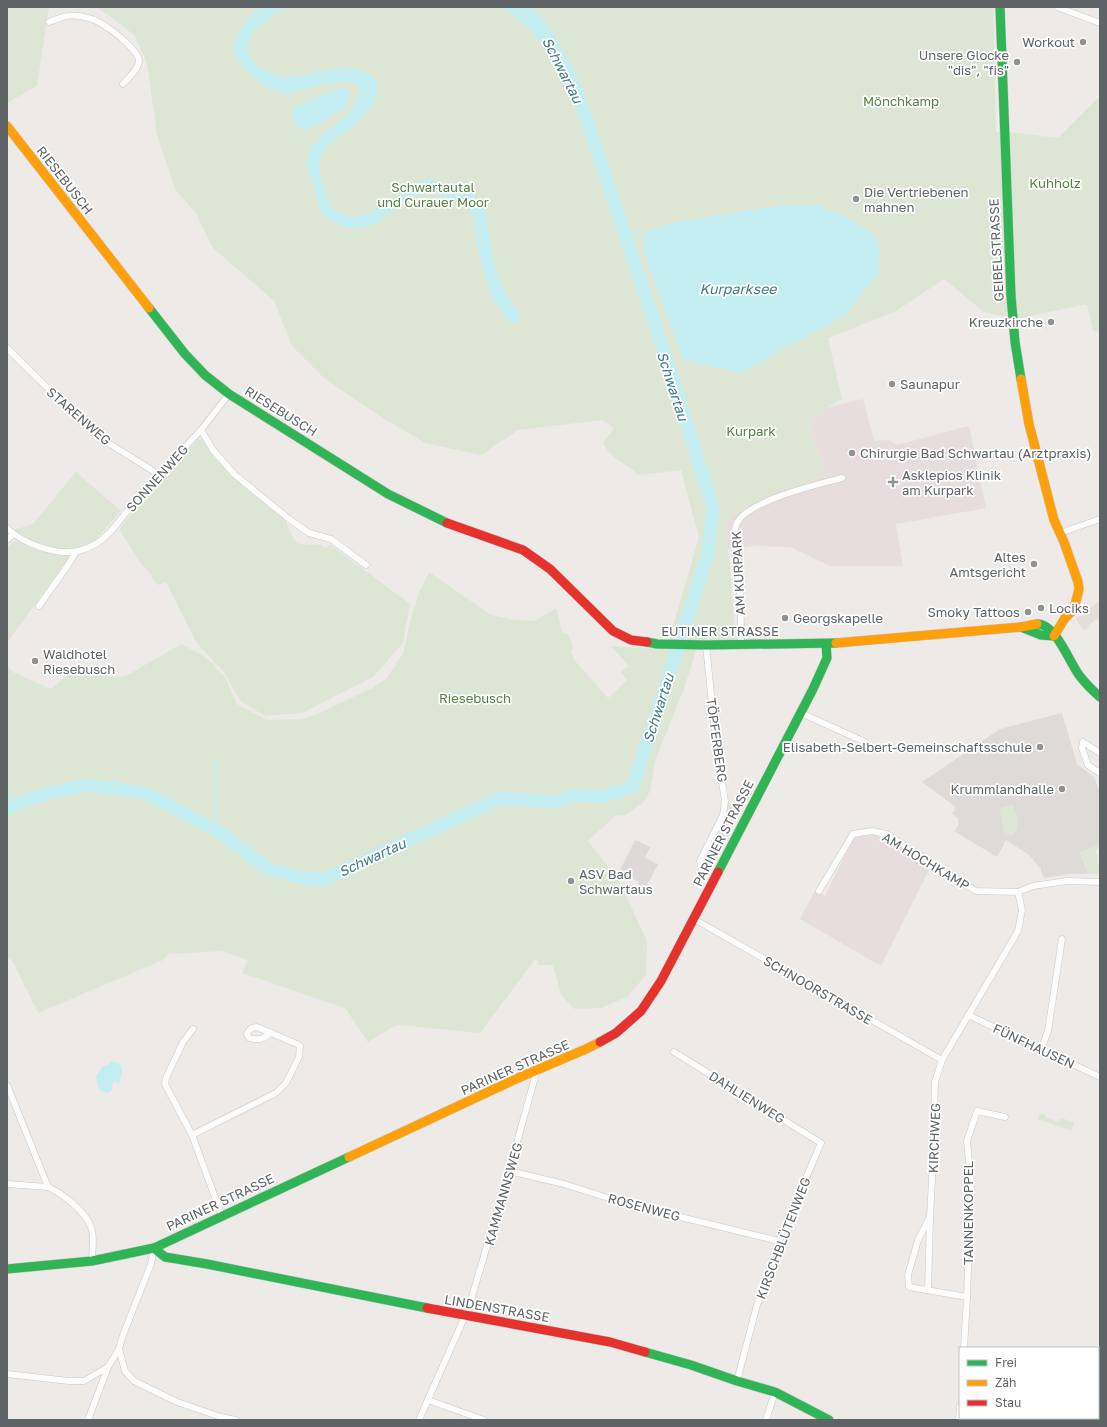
<svg xmlns="http://www.w3.org/2000/svg" width="1107" height="1427" viewBox="0 0 1107 1427" font-family="'Golos Text',sans-serif">
<style>
.commercial{fill:#e5ddd7}
.industrial{fill:#dcd9d8}
.education{fill:#dedad8}
.medical{fill:#e7dcde}
.green{fill:#dde6d5;fill-rule:evenodd}
.water{fill:#c3edf0}
.lines{fill:none;stroke-linecap:round;stroke-linejoin:round}
.stream{stroke:#c3edf0;stroke-width:2}
.river{stroke:#c3edf0;stroke-width:13}
.street-casing{stroke:#c9c8c8;stroke-width:7}
.fast-casing{stroke:#c9c8c8;stroke-width:10}
.slow-casing{stroke:#c9c8c8;stroke-width:10}
.jam-casing{stroke:#c9c8c8;stroke-width:10}
.street{stroke:#fcfcfc;stroke-width:6}
.fast{stroke:#30b455;stroke-width:9}
.slow{stroke:#ff9f0a;stroke-width:9}
.jam{stroke:#e5322d;stroke-width:9}
.rail{stroke:#e2e2e2;stroke-width:2;stroke-dasharray:1 5;stroke-linecap:butt}
.poi-dot{fill:#909293;stroke:#fff;stroke-width:1.5}
.labels{text-anchor:middle;dominant-baseline:central;stroke-width:3.5;stroke-linejoin:round;paint-order:stroke}
.poi-label{font-size:13px;fill:#5e6365;stroke:#fff;text-anchor:start}
.park-label{font-size:13px;fill:#548041;stroke:#fff}
.street-label{font-size:13px;fill:#5e6365;stroke:#fff}
.water-label{font-size:14px;font-style:italic;fill:#417983;stroke:#fff}
</style>
<rect width="100%" height="100%" fill="#edeae8"/>
<polygon class="commercial" points="1098,602 1100,605 1100,623 1096,619 1088,626 1089,627 1088,628 1083,630 1076,619"/>
<polygon class="industrial" points="635,840 650,847 645,858 658,864 644,891 637,887 639,882 619,872"/>
<polygon class="education" points="1062,713 1077,764 1094,777 1100,793 1100,844 1080,852 1088,874 1069,874 1044,878 1041,872 1041,869 1029,855 1006,840 997,857 954,831 958,826 958,818 952,814 956,807 922,782 1000,729"/>
<g class="medical">
<polygon points="863,399 874,441 889,440 897,445 969,426 986,508 896,524 903,566 830,566 790,547 752,546 728,549 726,521 732,516 786,488 826,476 808,422 826,408"/>
<polygon points="874,835 893,844 930,868 881,966 800,919 815,891 825,896 854,836"/>
</g>
<g class="green">
<polygon points="7,7 49,7 37,86 7,103"/>
<path d="M 95,7 L 993,7 L 996,132 L 1008,132 L 1058,138 L 1100,96 L 1100,332 L 1093,331 L 1087,304 L 1016,319 L 984,312 L 944,279 L 896,311 L 828,338 L 842,399 L 826,408 L 808,422 L 826,476 L 786,488 L 732,516 L 726,521 L 736,646 L 697,647 L 685,686 L 655,761 L 650,791 L 643,803 L 625,815 L 615,816 L 588,841 L 619,881 L 647,941 L 646,975 L 627,997 L 601,1008 L 575,1009 L 561,995 L 553,965 L 539,965 L 536,958 L 480,1033 L 399,1025 L 391,1028 L 368,1042 L 345,1008 L 242,973 L 248,960 L 223,951 L 169,954 L 163,960 L 38,1013 L 15,966 L 10,958 L 7,960 L 7,666 L 13,672 L 51,689 L 81,663 L 93,673 L 116,677 L 126,676 L 181,644 L 202,655 L 214,664 L 217,670 L 225,677 L 237,704 L 267,720 L 302,719 L 320,713 L 372,688 L 386,679 L 404,652 L 410,621 L 420,590 L 422,588 L 429,572 L 491,615 L 516,620 L 534,621 L 556,608 L 562,632 L 569,635 L 573,647 L 571,653 L 576,662 L 608,698 L 627,680 L 621,672 L 629,666 L 611,646 L 670,650 L 670,637 L 699,537 L 681,470 L 639,475 L 610,454 L 603,443 L 614,428 L 602,420 L 518,430 L 481,455 L 425,443 L 383,418 L 325,379 L 292,346 L 274,301 L 212,247 L 196,213 L 176,191 L 157,135 L 147,63 L 134,35 L 110,16 ZM 784,205 L 741,373 L 725,369 L 712,367 L 648,231 L 677,222 Z"/>
<path d="M 198,439 L 201,439 L 204,442 L 211,454 L 232,477 L 286,521 L 291,534 L 297,543 C 306,546 314,544 322,545 L 324,548 L 331,545 L 410,604 L 403,643 L 373,677 L 302,713 L 265,716 L 241,701 L 223,671 L 196,642 L 166,582 L 159,585 L 155,583 L 150,573 L 141,564 L 121,532 L 120,528 L 163,476 L 181,460 Z"/>
<path d="M 76,472 L 121,511 L 99,536 L 99,540 C 92,543 84,548 76,549 C 58,552 28,541 14,530 L 33,524 Z"/>
<path d="M 15,541 C 32,549 50,554 69,555 L 70,556 L 7,643 L 7,547 Z"/>
<polygon points="726,801 741,807 727,837 717,833 723,817"/>
<path d="M 1013,805 C 1017,816 1021,825 1013,836 L 1011,836 L 1003,831 L 1000,810 L 1002,807 Z"/>
<polygon points="1100,844 1100,848 1095,850 1099,860 1097,861 1100,870 1100,874 1088,874 1080,852"/>
<polygon points="1040,1114 1046,1115 1045,1117 1058,1122 1061,1118 1074,1122 1071,1132 1070,1130 1040,1120 1038,1118"/>
</g>
<g class="water">
<path d="M 263,7 L 291,7 C 283,9 275,13 269,18 C 240,38 238,60 273,74 C 303,86 352,50 375,80 C 377,82 377,85 377,88 C 379,101 373,105 365,113 C 360,117 357,123 352,127 C 340,136 321,146 319,164 C 318,174 324,186 327,196 C 330,205 334,211 344,215 C 364,224 390,201 406,191 C 409,189 413,186 417,185 C 420,184 425,185 429,186 C 417,194 406,202 394,210 C 388,214 383,219 376,223 C 366,228 352,231 341,226 C 331,222 321,215 318,204 C 317,200 317,196 316,192 C 313,183 307,172 307,163 C 306,130 364,121 359,86 L 352,81 L 324,84 L 286,94 L 269,89 L 250,74 L 236,59 L 233,47 L 237,36 L 244,24 L 253,13 Z"/>
<path d="M 502,7 L 528,7 L 534,10 L 551,29 L 577,75 L 577,91 C 556,70 544,42 522,22 C 516,16 509,12 502,7 Z"/>
<polygon points="344,88 349,91 350,96 346,107 320,123 305,130 298,127 291,116 293,108 335,89"/>
<polygon points="784,205 819,206 847,217 866,229 878,240 880,255 878,274 845,315 741,373 725,369 712,367 683,359 643,250 645,239 636,235 624,234 624,232 635,232 646,237 647,231 677,222"/>
<polygon points="113,1061 120,1064 122,1071 119,1084 115,1081 112,1084 112,1090 107,1093 101,1091 97,1083 96,1076 103,1066 107,1065"/>
</g>
<g class="lines">
<g class="stream">
<polyline points="7,785 15,806"/>
<polyline points="216,830 216,759"/>
</g>
<g class="river">
<polyline points="412,191 429,186 468,197 479,212 486,256 496,291 513,316"/>
<polyline points="7,809 30,799 64,789 89,785 120,789 150,795 216,830 269,869 297,877 323,880 500,798 555,802 573,795 602,797 633,786 707,557 713,508 668,364 577,91 569,76"/>
</g>
<defs>
<g id="street">
<polyline points="1057,7 1100,23"/>
<path d="M 49,22 C 59,18 69,14 79,16 C 89,17 100,22 108,28 C 115,32 140,53 139,61 C 138,70 128,78 123,84"/>
<polyline points="7,348 82,422 110,444 158,474"/>
<polyline points="201,430 213,450 234,474 289,519 309,533 331,539 366,565"/>
<path d="M 7,528 C 22,543 56,556 78,551 C 92,548 102,541 111,531 L 158,474 L 175,458 L 201,430 L 229,394"/>
<polyline points="1060,533 1100,519"/>
<polyline points="7,540 13,534"/>
<polyline points="39,606 66,568 76,552"/>
<path d="M 741,644 C 741,628 741,612 740,596 C 739,579 730,536 737,523 C 747,501 819,484 842,478"/>
<polyline points="706,645 716,743 725,801 723,815 700,861 702,870 706,876"/>
<polyline points="801,713 865,742"/>
<polyline points="1100,753 1083,742 1082,748 1088,765 1100,773"/>
<polyline points="819,891 853,834 872,831 886,834 976,891 1018,892 1033,886 1067,881 1100,882"/>
<polyline points="694,919 942,1060"/>
<polyline points="968,1015 1100,1077"/>
<polyline points="193,1029 183,1042 166,1078 165,1084 192,1135 222,1216"/>
<polyline points="1041,1050 1048,1031 1062,939"/>
<polyline points="674,1052 821,1143 779,1241 757,1305 737,1381"/>
<path d="M 7,1085 L 48,1187 C 62,1193 86,1212 91,1227 C 95,1237 92,1250 92,1261"/>
<path d="M 192,1135 L 276,1093 L 286,1083 L 299,1057 L 300,1046 L 297,1044 L 257,1027 C 252,1027 249,1029 247,1034 L 249,1038 C 259,1041 263,1039 271,1033"/>
<polyline points="509,1171 564,1184 627,1204 779,1241"/>
<polyline points="7,1184 48,1187"/>
<polyline points="929,1219 918,1240 908,1275 909,1287 967,1297 964,1348"/>
<polyline points="154,1248 151,1264 123,1335 119,1349 125,1371 134,1381 177,1402 221,1417 236,1420"/>
<polyline points="928,1290 930,1217 932,1180 935,1082 942,1060 1018,931 1022,910 1018,892"/>
<polyline points="967,1297 971,1182 967,1141 977,1111 1005,1117"/>
<polyline points="7,1374 69,1381 84,1381 108,1367"/>
<polyline points="428,1400 484,1420"/>
<polyline points="88,1420 108,1367 119,1349"/>
<polyline points="419,1420 469,1307 509,1171 537,1070"/>
<polyline points="766,1420 775,1392"/>
<polyline points="959,1420 960,1406"/>
</g>
<g id="fast">
<polyline points="1000,7 1011,296 1015,342 1021,379"/>
<polyline points="149,308 185,354 205,375 229,394 388,494 447,523"/>
<path d="M 1037,624 C 1055,623 1069,661 1079,675 C 1085,683 1092,690 1100,697"/>
<polyline points="1021,627 1041,635 1054,636"/>
<polyline points="647,642 657,644 706,645 836,643"/>
<polyline points="718,872 813,689 827,658 826,644"/>
<polyline points="154,1248 165,1257 207,1264 427,1308"/>
<polyline points="7,1269 92,1261 154,1248 349,1157"/>
<polyline points="645,1352 691,1365 737,1381 775,1392 829,1420"/>
</g>
<g id="slow">
<polyline points="7,126 149,308"/>
<polyline points="1021,379 1029,424 1054,520 1064,542 1078,582 1079,589 1075,605 1072,611 1065,618 1054,636"/>
<polyline points="836,643 1021,627 1037,624"/>
<polyline points="349,1157 518,1078 586,1049 600,1042"/>
</g>
<g id="jam">
<polyline points="447,523 523,550 550,569 613,631 631,640 647,642"/>
<polyline points="600,1042 616,1033 641,1011 661,981 718,872"/>
<polyline points="427,1308 610,1342 645,1352"/>
</g>
</defs>
<use href="#street" class="street-casing"/>
<use href="#fast" class="fast-casing"/>
<use href="#slow" class="slow-casing"/>
<use href="#jam" class="jam-casing"/>
<use href="#street" class="street"/>
<use href="#fast" class="fast"/>
<use href="#slow" class="slow"/>
<use href="#jam" class="jam"/>
<polyline class="rail" points="1087,7 1100,12"/>
</g>
<g class="poi-dot">
<circle cx="1083" cy="42" r="4"/>
<circle cx="1017" cy="62" r="4"/>
<circle cx="856" cy="199" r="4"/>
<circle cx="1051" cy="322" r="4"/>
<circle cx="892" cy="384" r="4"/>
<circle cx="852" cy="453" r="4"/>
<path d="M891 476h4v4h4v4h-4v4h-4v-4h-4v-4h4z"/>
<circle cx="1034" cy="564" r="4"/>
<circle cx="1041" cy="608" r="4"/>
<circle cx="1028" cy="612" r="4"/>
<circle cx="785" cy="618" r="4"/>
<circle cx="35" cy="661" r="4"/>
<circle cx="1040" cy="747" r="4"/>
<circle cx="1062" cy="789" r="4"/>
<circle cx="571" cy="881" r="4"/>
</g>
<g class="labels">
<g class="poi-label">
<text x="1075" y="42" text-anchor="end">Workout</text>
<text x="1009" y="55" text-anchor="end">Unsere Glocke<tspan x="1009" dy="15">"dis", "fis"</tspan></text>
<text x="864" y="192">Die Vertriebenen<tspan x="864" dy="15">mahnen</tspan></text>
<text x="1043" y="322" text-anchor="end">Kreuzkirche</text>
<text x="900" y="384">Saunapur</text>
<text x="860" y="453">Chirurgie Bad Schwartau (Arztpraxis)</text>
<text x="902" y="475">Asklepios Klinik<tspan x="902" dy="15">am Kurpark</tspan></text>
<text x="1026" y="557" text-anchor="end">Altes<tspan x="1026" dy="15">Amtsgericht</tspan></text>
<text x="1049" y="608">Lociks</text>
<text x="1020" y="612" text-anchor="end">Smoky Tattoos</text>
<text x="793" y="618">Georgskapelle</text>
<text x="43" y="654">Waldhotel<tspan x="43" dy="15">Riesebusch</tspan></text>
<text x="1032" y="747" text-anchor="end">Elisabeth-Selbert-Gemeinschaftsschule</text>
<text x="1054" y="789" text-anchor="end">Krummlandhalle</text>
<text x="579" y="874">ASV Bad<tspan x="579" dy="15">Schwartaus</tspan></text>
</g>
<g class="park-label">
<text x="901" y="101">Mönchkamp</text>
<text x="1055" y="183">Kuhholz</text>
<text x="433" y="187">Schwartautal<tspan x="433" dy="15">und Curauer Moor</tspan></text>
<text x="751" y="431">Kurpark</text>
<text x="475" y="698">Riesebusch</text>
</g>
<g class="street-label">
<text transform="translate(65 180) rotate(52)">RIESEBUSCH</text>
<text transform="translate(996 250) rotate(-93)">GEIBELSTRASSE</text>
<text transform="translate(281 411) rotate(32)">RIESEBUSCH</text>
<text transform="translate(79 416) rotate(41)">STARENWEG</text>
<text transform="translate(157 478) rotate(-48)">SONNENWEG</text>
<text transform="translate(738 573) rotate(-93)">AM KURPARK</text>
<text x="720" y="631">EUTINER STRASSE</text>
<text transform="translate(717 740) rotate(82)">TÖPFERBERG</text>
<text transform="translate(723 833) rotate(-63)">PARINER STRASSE</text>
<text transform="translate(926 861) rotate(31)">AM HOCHKAMP</text>
<text transform="translate(818 990) rotate(30)">SCHNOORSTRASSE</text>
<text transform="translate(1034 1046) rotate(25)">FÜNFHAUSEN</text>
<text transform="translate(515 1067) rotate(-24)">PARINER STRASSE</text>
<text transform="translate(747 1097) rotate(32)">DAHLIENWEG</text>
<text transform="translate(934 1138) rotate(-88)">KIRCHWEG</text>
<text transform="translate(503 1194) rotate(-74)">KAMMANNSWEG</text>
<text transform="translate(220 1202) rotate(-25)">PARINER STRASSE</text>
<text transform="translate(644 1207) rotate(15)">ROSENWEG</text>
<text transform="translate(968 1213) rotate(-90)">TANNENKOPPEL</text>
<text transform="translate(783 1238) rotate(-69)">KIRSCHBLÜTENWEG</text>
<text transform="translate(497 1308) rotate(10)">LINDENSTRASSE</text>
</g>
<g class="water-label">
<text transform="translate(563 70) rotate(63)">Schwartau</text>
<text x="738" y="288">Kurparksee</text>
<text transform="translate(673 386) rotate(72)">Schwartau</text>
<text transform="translate(658 708) rotate(-72)">Schwartau</text>
<text transform="translate(372 857) rotate(-25)">Schwartau</text>
</g>
</g>
<rect width="1107" height="1427" fill="none" stroke="#5e6365" stroke-width="16"/>
<rect x="959" y="1347" width="140" height="72" fill="#ffffff" stroke="#bfc1c1"/>
<rect x="967" y="1360" width="20" height="6" fill="#30b455" stroke="#bfc1c1"/>
<text x="995" y="1367" font-size="12" fill="#5e6365">Frei</text>
<rect x="967" y="1380" width="20" height="6" fill="#ff9f0a" stroke="#bfc1c1"/>
<text x="995" y="1387" font-size="12" fill="#5e6365">Zäh</text>
<rect x="967" y="1400" width="20" height="6" fill="#e5322d" stroke="#bfc1c1"/>
<text x="995" y="1407" font-size="12" fill="#5e6365">Stau</text>
</svg>
